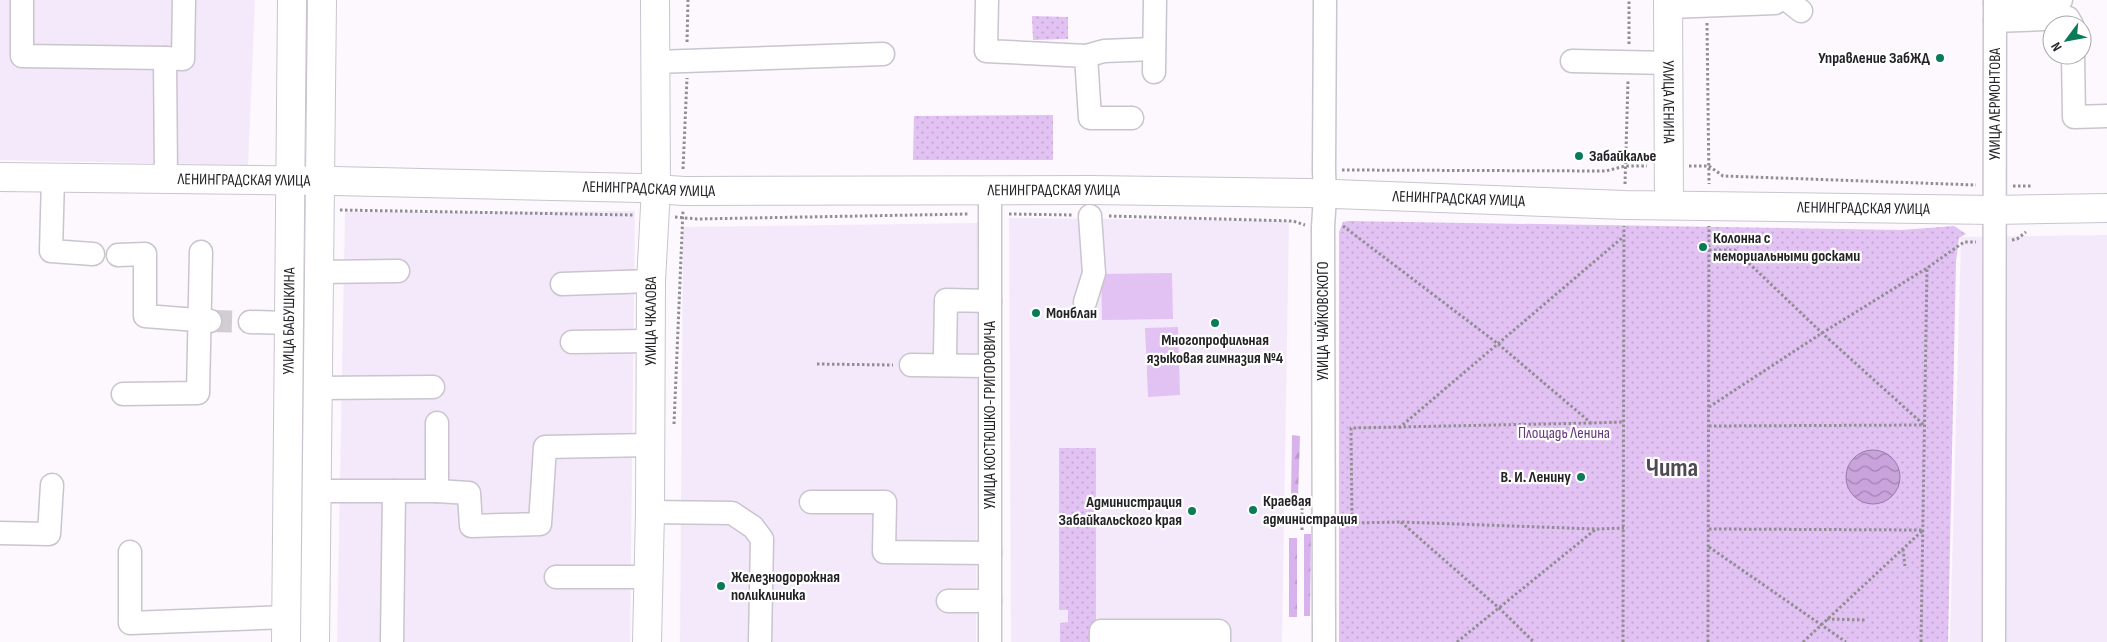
<svg xmlns="http://www.w3.org/2000/svg" width="2107" height="642" viewBox="0 0 2107 642" font-family="'Sofia Sans Condensed',sans-serif">
<style>
.built{fill:#f4e9fa}
.grass{fill:url(#grass-dots)}
.forest{fill:url(#forest-firs)}
.garden{fill:#e2c1f3}
.water{fill:url(#water-waves);stroke:#977ca5}
.lines{fill:none;stroke-linecap:round;stroke-linejoin:round}
.minor-tunnel{stroke:#d1cdd3;stroke-width:22;stroke-dasharray:22 11;stroke-linecap:butt}
.minor-casing{stroke:#cac4ce;stroke-width:25}
.major-casing{stroke:#cac4ce;stroke-width:30}
.path{stroke:#918e93;stroke-width:3;stroke-dasharray:2.5 2.5;stroke-linecap:butt}
.minor{stroke:#fff;stroke-width:22}
.major{stroke:#fff;stroke-width:28}
.poi-dot{fill:#0a7b57;stroke:#fff;stroke-width:2}
.labels{text-anchor:middle;dominant-baseline:central;stroke-width:4.5;stroke-linejoin:round;paint-order:stroke}
.poi-label{font-size:16px;font-weight:bold;fill:#242226;stroke:#fff;text-anchor:start}
.street-label{font-size:16px;fill:#242226;stroke:#fff}
.park-label{font-size:16px;fill:#68397e;stroke:#fff}
.town-label{font-size:26px;font-weight:bold;fill:#4f4952;stroke:#fff}
</style>
<defs>
<pattern id="grass-dots" width="8" height="8" patternUnits="userSpaceOnUse" patternTransform="scale(1.25)"><rect width="8" height="8" fill="#e2c1f3"/><path d="M2 2h.1M6 6h.1" fill="none" stroke="#c2a6d0" stroke-width="1.8" stroke-linecap="round"/></pattern>
<pattern id="forest-firs" width="22" height="20" patternUnits="userSpaceOnUse" patternTransform="scale(1.25)"><rect width="22" height="20" fill="#d8b2ec"/><path d="M5 1l3.5 6h-7zM16 11l3.5 6h-7z" fill="#b999ca"/></pattern>
<pattern id="water-waves" width="16" height="10" patternUnits="userSpaceOnUse" patternTransform="scale(1.25)"><rect width="16" height="10" fill="#c8a3dc"/><path d="M0 5q4-4 8 0t8 0" fill="none" stroke="#a284b2"/></pattern>
</defs>
<rect width="100%" height="100%" fill="#fcf8fe"/>
<g class="built">
<polygon points="0,0 255,0 248,165 0,160"/>
<polygon points="635,211 630,642 337,642 345,212"/>
<polygon points="1009,218 1289,221 1282,642 1011,642"/>
<polygon points="978,223 976,642 680,642 683,227"/>
<polygon points="2107,235 2107,642 1950,642 1961,237"/>
</g>
<g class="grass">
<polygon points="304,0 311,0 309,104 303,86"/>
<polygon points="1032,16 1068,17 1068,39 1033,40"/>
<polygon points="1053,115 1053,160 913,160 914,116"/>
<polygon points="302,214 304,266 310,278 304,642 297,642"/>
<polygon points="1349,221 1902,230 1954,226 1966,234 1959,238 1956,261 1948,642 1339,642 1339,232 1343,222"/>
<polygon points="1059,448 1096,448 1096,642 1060,642 1060,623 1068,622 1068,610 1059,610"/>
</g>
<g class="forest">
<polygon points="1292,435 1300,436 1298,497 1291,497"/>
<polygon points="1304,534 1311,534 1310,616 1304,616"/>
<rect x="1289" y="538" width="8" height="79"/>
</g>
<g class="garden">
<polygon points="1172,273 1173,319 1102,320 1101,274"/>
<polygon points="1178,327 1180,395 1148,397 1145,328"/>
</g>
<circle class="water" cx="1873" cy="477" r="27"/>
<g class="lines">
<polyline class="minor-tunnel" points="210,321 250,322"/>
<defs>
<g id="minor">
<polyline points="22,0 22,56 165,58"/>
<polyline points="987,0 986,51 1086,56 1090,118 1132,118"/>
<polyline points="1787,0 1801,11"/>
<polyline points="1995,3 2061,0"/>
<polyline points="1669,7 1775,3 1777,0"/>
<polyline points="1995,21 2068,18 2072,25"/>
<polyline points="2073,55 2074,117 2107,116"/>
<polyline points="1086,56 1104,51 1154,49"/>
<polyline points="1572,61 1669,63"/>
<polyline points="656,62 883,54"/>
<polyline points="1154,72 1155,0"/>
<polyline points="53,178 51,251 93,254"/>
<polyline points="166,179 165,58 183,59 184,0"/>
<polyline points="990,189 990,642"/>
<polyline points="118,255 145,254 145,316 210,321"/>
<polyline points="318,272 398,271"/>
<polyline points="562,284 651,281"/>
<polyline points="1085,302 1094,273 1090,216"/>
<polyline points="250,322 289,323"/>
<polyline points="572,342 651,341"/>
<polyline points="945,354 946,300 990,301"/>
<polyline points="911,365 989,366"/>
<polyline points="317,388 433,387"/>
<polyline points="123,394 198,393 201,252"/>
<polyline points="316,491 437,491 437,423"/>
<polyline points="437,491 469,493 471,526 540,524 545,447 651,445"/>
<polyline points="811,502 885,502 884,552 990,553"/>
<polyline points="650,512 732,513 753,527 762,539 760,642"/>
<polyline points="0,533 49,534 52,485"/>
<polyline points="130,552 130,623 286,617"/>
<polyline points="556,577 649,577"/>
<polyline points="948,601 990,601"/>
<polyline points="392,641 394,491"/>
<polyline points="1101,642 1101,631 1219,631 1219,642"/>
<polyline points="1324,642 1323,227 1325,196 1324,170 1325,0"/>
<path id="s1" d="M 1994,642 L 1995,0"/>
</g>
<g id="major">
<path id="s2" d="M 1668,0 L 1669,205"/>
<path id="s3" d="M 0,177 L 334,181 L 640,188 L 684,191 L 1090,190 L 1308,193 L 1625,205 L 1994,210 L 2107,208"/>
<path id="s4" d="M 286,642 L 292,0"/>
<polyline points="315,642 322,0"/>
<path id="s5" d="M 647,642 L 650,512 L 651,281 L 656,189 L 655,0"/>
</g>
</defs>
<use href="#minor" class="minor-casing"/>
<use href="#major" class="major-casing"/>
<g class="path">
<polyline points="1707,23 1709,184"/>
<polyline points="687,42 688,0"/>
<polyline points="1629,44 1629,0"/>
<polyline points="1689,166 1709,166 1723,176 1976,185"/>
<polyline points="683,169 687,78"/>
<polyline points="1342,170 1606,171 1625,166 1647,166"/>
<polyline points="1625,184 1628,81"/>
<polyline points="2013,186 2031,186"/>
<polyline points="340,210 634,215"/>
<polyline points="1009,214 1073,215"/>
<polyline points="1109,216 1293,221 1305,225"/>
<polyline points="675,217 697,219 969,214"/>
<polyline points="1343,226 1497,343 1591,423 1623,422"/>
<polyline points="2012,240 2017,239 2026,232"/>
<polyline points="1709,250 1735,250 1822,333 1924,425"/>
<polyline points="817,364 893,365"/>
<polyline points="1709,407 1822,333 1927,268 1964,242 1976,242"/>
<polyline points="1591,423 1351,428 1352,523 1401,522 1596,529"/>
<polyline points="674,424 683,210"/>
<polyline points="1709,426 1923,425"/>
<polyline points="1399,428 1622,238"/>
<polyline points="1401,522 1499,608 1534,642"/>
<polyline points="1709,529 1923,530"/>
<polyline points="1302,530 1302,500"/>
<polyline points="1709,547 1846,642"/>
<polyline points="1903,549 1905,566"/>
<polyline points="1827,619 1865,620"/>
<polyline points="1457,642 1596,529 1624,528"/>
<polyline points="1623,642 1624,226"/>
<polyline points="1708,642 1709,226"/>
<polyline points="1803,642 1922,531"/>
<polyline points="1921,642 1927,268"/>
</g>
<use href="#minor" class="minor"/>
<use href="#major" class="major"/>
</g>
<g class="poi-dot">
<circle cx="1940" cy="58" r="5"/>
<circle cx="1579" cy="156" r="5"/>
<circle cx="1703" cy="247" r="5"/>
<circle cx="1036" cy="313" r="5"/>
<circle cx="1215" cy="323" r="5"/>
<circle cx="1581" cy="477" r="5"/>
<circle cx="1253" cy="510" r="5"/>
<circle cx="1192" cy="511" r="5"/>
<circle cx="721" cy="586" r="5"/>
</g>
<g class="labels">
<g class="poi-label">
<text x="1930" y="58" text-anchor="end">Управление ЗабЖД</text>
<text x="1589" y="156">Забайкалье</text>
<text x="1713" y="238">Колонна с<tspan x="1713" dy="18">мемориальными досками</tspan></text>
<text x="1046" y="313">Монблан</text>
<text x="1215" y="340" text-anchor="middle">Многопрофильная<tspan x="1215" dy="18">языковая гимназия №4</tspan></text>
<text x="1571" y="477" text-anchor="end">В. И. Ленину</text>
<text x="1263" y="501">Краевая<tspan x="1263" dy="18">администрация</tspan></text>
<text x="1182" y="502" text-anchor="end">Администрация<tspan x="1182" dy="18">Забайкальского края</tspan></text>
<text x="731" y="577">Железнодорожная<tspan x="731" dy="18">поликлиника</tspan></text>
</g>
<g class="street-label">
<text stroke="none"><textPath href="#s2" startOffset="102">УЛИЦА ЛЕНИНА</textPath></text>
<text stroke="none"><textPath href="#s1" startOffset="538">УЛИЦА ЛЕРМОНТОВА</textPath></text>
<text stroke="none"><textPath href="#s3" startOffset="244">ЛЕНИНГРАДСКАЯ УЛИЦА</textPath></text>
<text stroke="none"><textPath href="#s3" startOffset="649">ЛЕНИНГРАДСКАЯ УЛИЦА</textPath></text>
<text stroke="none"><textPath href="#s3" startOffset="1054">ЛЕНИНГРАДСКАЯ УЛИЦА</textPath></text>
<text stroke="none"><textPath href="#s3" startOffset="1459">ЛЕНИНГРАДСКАЯ УЛИЦА</textPath></text>
<text stroke="none"><textPath href="#s3" startOffset="1864">ЛЕНИНГРАДСКАЯ УЛИЦА</textPath></text>
<text stroke="none"><textPath href="#s4" startOffset="321">УЛИЦА БАБУШКИНА</textPath></text>
<text stroke="none"><textPath href="#s5" startOffset="321">УЛИЦА ЧКАЛОВА</textPath></text>
<text transform="translate(1323 321) rotate(-90)">УЛИЦА ЧАЙКОВСКОГО</text>
<text transform="translate(990 415) rotate(-90)">УЛИЦА КОСТЮШКО-ГРИГОРОВИЧА</text>
</g>
<g class="park-label">
<text x="1564" y="433">Площадь Ленина</text>
</g>
<g class="town-label">
<text x="1672" y="468">Чита</text>
</g>
</g>
<g transform="translate(2067 40) rotate(238)"><circle r="24" fill="#ffffff" stroke="#a7a7a8"/>
<path d="M0-4L9 19L0 12L-9 19Z" fill="#0a7b57"/>
<text y="-8" font-size="14" font-weight="bold" text-anchor="middle" fill="#242226">N</text>
</g>
</svg>
